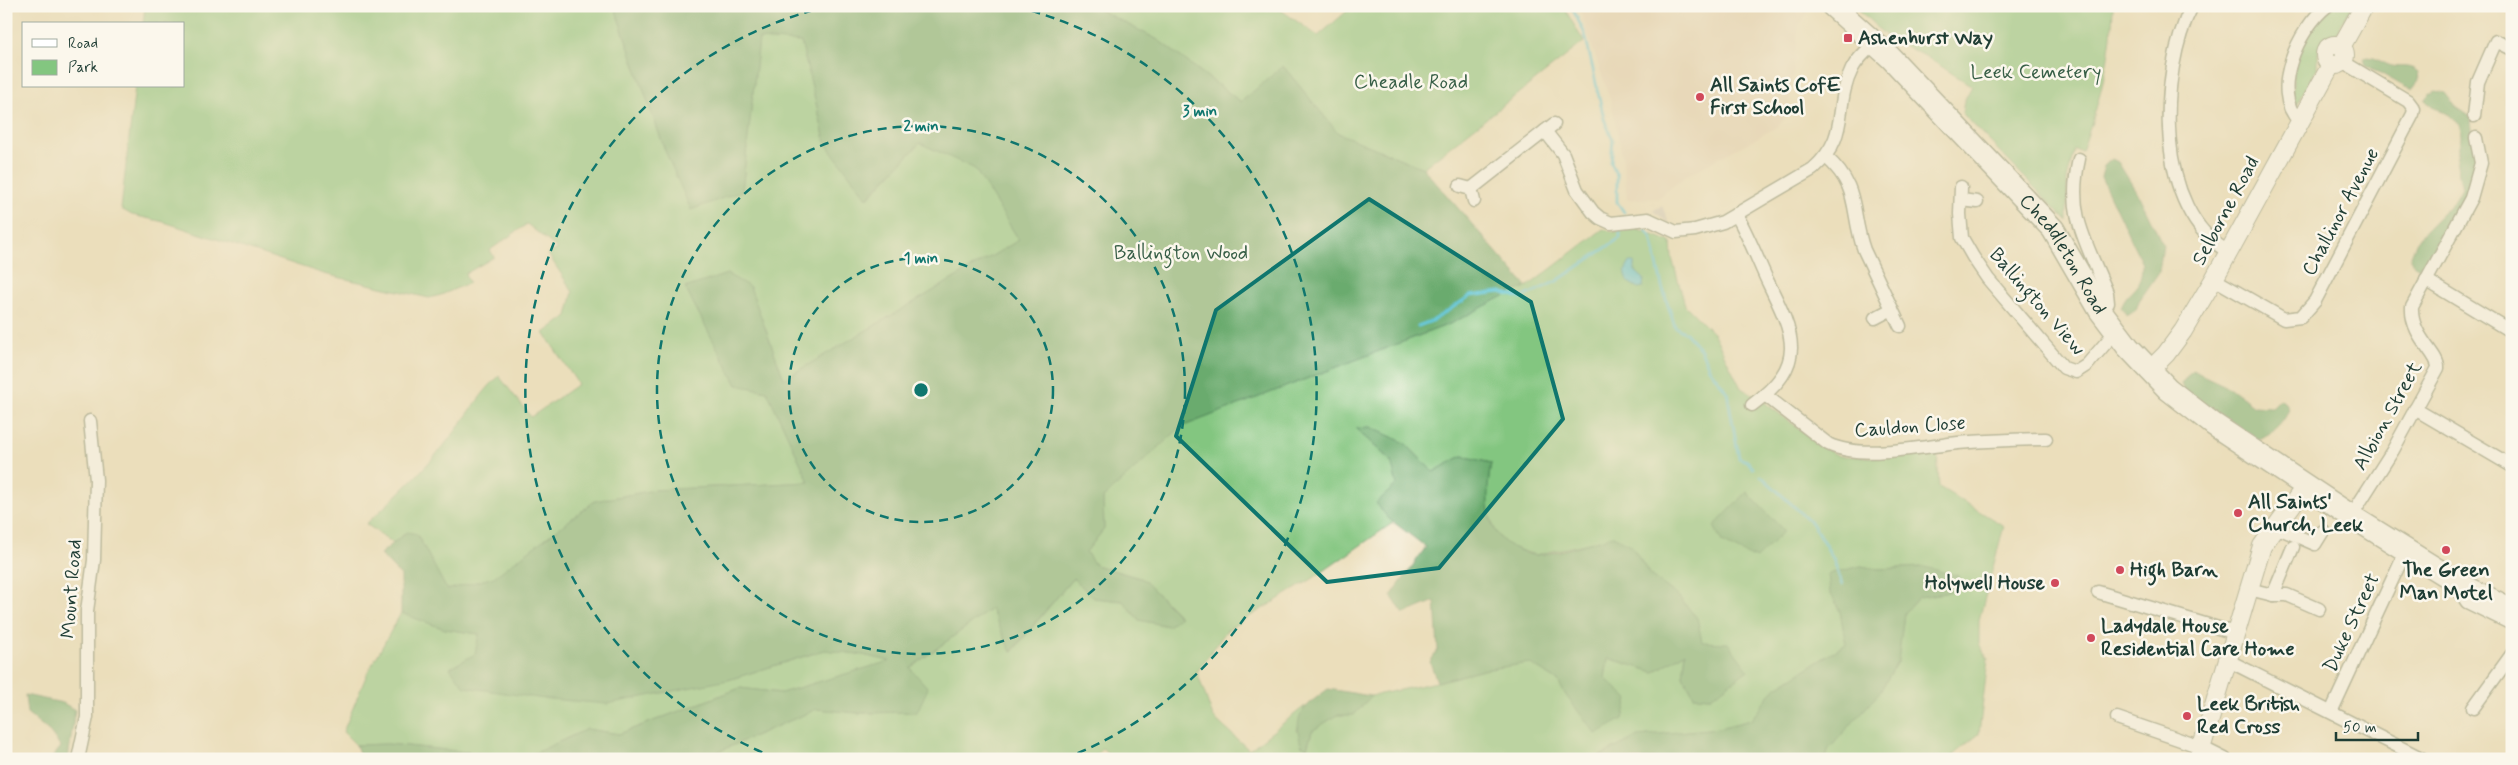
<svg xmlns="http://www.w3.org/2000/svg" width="2518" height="765" viewBox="0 0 2518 765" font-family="Mynerve,sans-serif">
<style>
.built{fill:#e4d1b5}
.industrial{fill:#cbc2b8}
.green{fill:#83c680;stroke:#51825a;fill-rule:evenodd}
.forest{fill:#6aab6e;stroke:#447451}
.water{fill:#5ec6da;stroke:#3e8287}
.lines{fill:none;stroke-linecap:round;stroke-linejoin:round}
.stream{stroke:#5ec6da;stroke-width:3}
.street-casing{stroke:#858e78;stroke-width:15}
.secondary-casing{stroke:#858e78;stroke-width:20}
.highway-casing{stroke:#858e78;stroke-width:25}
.street{stroke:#fff;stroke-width:12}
.secondary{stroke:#fff;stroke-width:18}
.highway{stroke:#fff;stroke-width:22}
.marked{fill:none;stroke:#0f766e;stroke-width:4;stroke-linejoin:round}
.ring{fill:none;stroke:#0f766e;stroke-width:2.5;stroke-dasharray:9 6}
.poi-dot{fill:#d1495b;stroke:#fbf7ec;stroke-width:2}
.labels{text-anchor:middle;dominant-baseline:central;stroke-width:5;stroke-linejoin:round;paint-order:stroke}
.poi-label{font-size:20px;font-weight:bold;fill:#1f3d34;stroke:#fbf7ec;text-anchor:start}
.park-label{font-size:20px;fill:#385f47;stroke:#fbf7ec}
.street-label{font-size:20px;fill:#1f3d34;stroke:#fbf7ec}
.centre{fill:#0f766e;stroke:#fbf7ec;stroke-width:2.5}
.ring-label{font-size:15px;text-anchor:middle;font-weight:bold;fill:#0f766e;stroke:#fbf7ec;stroke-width:5;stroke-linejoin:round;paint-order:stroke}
</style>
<rect width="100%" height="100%" fill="#fbf7ec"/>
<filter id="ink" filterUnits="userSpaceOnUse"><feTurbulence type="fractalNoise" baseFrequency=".02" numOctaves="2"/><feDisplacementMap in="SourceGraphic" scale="10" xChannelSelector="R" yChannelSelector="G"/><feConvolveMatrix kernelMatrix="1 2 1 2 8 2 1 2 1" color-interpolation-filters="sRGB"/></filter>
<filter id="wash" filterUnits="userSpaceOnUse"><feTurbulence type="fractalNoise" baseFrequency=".0096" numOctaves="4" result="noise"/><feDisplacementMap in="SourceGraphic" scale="20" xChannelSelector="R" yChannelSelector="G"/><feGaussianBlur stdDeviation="1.12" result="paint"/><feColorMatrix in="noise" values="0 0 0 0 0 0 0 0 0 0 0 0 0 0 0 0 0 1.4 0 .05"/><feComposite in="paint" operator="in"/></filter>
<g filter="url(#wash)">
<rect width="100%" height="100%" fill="#ebdebb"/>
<polygon class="built" points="1578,6 1804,6 1809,11 1799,25 1788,115 1777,127 1687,175 1658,198 1627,200 1623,161 1612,105"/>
<polygon class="industrial" points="1662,206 1670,225 1653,210"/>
<g class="green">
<path d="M 145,6 L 614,6 L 666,153 L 742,191 L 759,39 L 801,42 L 826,144 L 868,198 L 920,143 L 975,168 L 1019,240 L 784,379 L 750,287 L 685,287 L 737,385 L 767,391 L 810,482 L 655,490 L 595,501 L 494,578 L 447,590 L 417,535 L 407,532 L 393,543 L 366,524 C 397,496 428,466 454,433 C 470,412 480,394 499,376 L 531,417 L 578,384 L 544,333 L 567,316 L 573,292 L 548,254 L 558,249 L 527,224 L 490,250 L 494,257 L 465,274 L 469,283 L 441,295 L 429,298 L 324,274 L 164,222 L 132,215 L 121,209 L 135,86 L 184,86 L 184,24 L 143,24 Z"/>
<polygon points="1092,6 1275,6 1318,36 1353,6 1563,6 1584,42 1423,168 1338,133 1283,66 1241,102 1158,40"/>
<path d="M 1855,6 L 2113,6 C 2112,55 2099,105 2082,151 L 2074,150 L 2067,180 L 2067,221 L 1962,113 L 1964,101 L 1972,86 L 1925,56 L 1886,36 Z"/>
<path d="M 2333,6 L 2352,6 L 2337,32 L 2320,46 L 2317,53 L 2317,69 L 2296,106 L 2293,104 C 2291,80 2295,54 2308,32 C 2314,23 2325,14 2333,6 Z"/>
<path d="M 1631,226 L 1671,242 L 1672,258 L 1685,305 L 1714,334 L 1741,388 L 1764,402 L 1826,449 L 1839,456 L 1872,457 L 1937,451 L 1939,487 L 2004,526 L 1979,620 L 1979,644 L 1988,659 L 1979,734 L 1948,759 L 1826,759 L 1828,750 L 1879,693 L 1898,661 L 1904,613 L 1919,597 L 1945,593 L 1925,567 L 1878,569 L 1861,566 L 1830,592 L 1840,611 L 1846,644 L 1774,689 L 1751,720 L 1719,728 L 1639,736 L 1594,759 L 1115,759 L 1102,748 L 1093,759 L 701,759 L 817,709 L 858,713 L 917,712 L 910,668 L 991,609 L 1012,652 L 1073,578 L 1094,598 L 1123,601 L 1139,620 L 1168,626 L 1180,616 L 1143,579 L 1095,565 L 1086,552 L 1104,529 L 1103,498 L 1180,427 L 1452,323 L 1510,292 L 1527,287 L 1603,229 L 1615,232 ZM 1369,427 L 1405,443 L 1433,472 L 1462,456 L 1491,463 L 1486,495 L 1487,508 L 1497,535 L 1508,546 L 1535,555 L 1589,543 L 1631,545 L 1650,575 L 1677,595 L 1697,618 L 1711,697 L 1694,696 L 1683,676 L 1686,652 L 1654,672 L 1608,658 L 1605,678 L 1567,697 L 1557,680 L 1529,663 L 1483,670 L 1437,682 L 1371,696 L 1354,715 L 1337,715 L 1312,731 L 1307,748 L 1297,730 L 1305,706 L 1249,750 L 1213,717 L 1197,672 L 1227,630 L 1312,579 L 1394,522 L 1388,518 L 1397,484 L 1391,461 L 1356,429 Z"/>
<polygon points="401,613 445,629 479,634 475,654 728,680 825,650 858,654 891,661 781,693 740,688 619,734 587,729 525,758 388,744 356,745 343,732 367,674"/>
</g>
<g class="forest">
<polygon points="614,6 1092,6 1158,40 1241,102 1283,66 1338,133 1423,168 1527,287 1510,293 1452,323 1181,427 1103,498 1104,529 1086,552 1095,565 1143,579 1180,617 1168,626 1139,620 1123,601 1094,598 1073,578 1011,652 991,609 910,668 928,688 917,712 858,713 817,709 701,759 361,759 356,745 388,744 524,758 587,729 619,734 740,688 781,693 890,661 858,654 824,650 728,680 607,704 538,698 465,687 450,668 475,654 479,634 445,629 401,613 401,576 380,554 407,532 417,534 447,590 494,577 595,501 655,490 809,482 767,391 737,385 685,288 727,274 750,287 784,379 1019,240 975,169 920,143 867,198 826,144 801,42 759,39 742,191 691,210 666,153"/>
<path d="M 2364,57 C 2378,57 2380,63 2391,66 C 2401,68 2409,64 2418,72 L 2419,80 L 2412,89 L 2405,87 L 2366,65 Z"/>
<path d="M 2436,91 L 2445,93 L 2456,107 L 2471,117 C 2471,135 2478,150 2478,167 C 2479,188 2439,246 2428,266 L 2421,269 L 2413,264 L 2410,259 L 2416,243 L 2426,229 L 2456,199 L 2462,188 L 2456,160 L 2461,137 L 2460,125 L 2446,112 L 2434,108 L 2425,99 L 2429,94 Z"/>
<path d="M 2112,159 L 2118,162 L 2139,196 L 2163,245 L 2159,272 L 2139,301 L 2136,310 L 2127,316 L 2121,307 C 2129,286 2142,293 2142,263 L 2101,177 L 2104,166 Z"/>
<path d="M 2192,370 L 2230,388 L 2254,406 L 2271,407 L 2279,399 L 2286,403 L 2289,409 C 2284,424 2271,435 2256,440 L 2184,391 L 2181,384 Z"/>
<path d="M 1370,427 L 1405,443 L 1433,472 L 1462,456 L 1491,463 C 1486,494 1482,537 1519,550 C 1524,552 1531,556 1537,555 C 1563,552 1588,543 1613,536 L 1631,545 L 1650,575 L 1677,595 L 1697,618 L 1702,642 L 1728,643 L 1748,670 L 1711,697 L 1694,696 L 1683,676 L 1686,652 L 1654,672 L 1608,658 L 1605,678 L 1628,699 L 1623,719 L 1596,734 L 1567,697 L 1557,680 L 1529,663 L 1483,670 L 1437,682 L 1430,662 L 1438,650 L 1435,601 L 1404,614 L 1391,596 L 1426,547 L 1388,518 L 1376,503 L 1397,484 L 1391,461 L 1355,428 Z"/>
<polygon points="1747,492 1784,531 1756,559 1722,542 1714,526"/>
<polygon points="1861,566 1878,569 1925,567 1958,576 1964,587 1945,593 1919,597 1904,613 1898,661 1879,693 1828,750 1826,759 1594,759 1639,736 1719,728 1751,720 1774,689 1846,644 1840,611 1830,592 1828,574"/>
<path d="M 1328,689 L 1371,696 L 1354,715 L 1337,715 L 1312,731 L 1307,748 L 1301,745 C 1292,714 1305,706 1328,689 Z"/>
<polygon points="25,695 63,703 75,710 68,759 51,759 61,747 50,732 27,713"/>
</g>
<polygon class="water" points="1630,262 1634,262 1635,271 1644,279 1643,287 1638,288 1628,282 1625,271"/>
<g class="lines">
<g class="stream">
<polyline points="1571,6 1585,34 1604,119 1613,140 1611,163 1617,175 1617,202 1624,212"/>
<polyline points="1645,228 1651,237 1662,286 1675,327 1686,333 1701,350 1709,368 1727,392 1739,458 1747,461 1753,468"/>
<polyline points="1418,326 1434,320 1470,296 1500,292 1521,298 1557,281 1620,238 1620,231"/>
<polyline points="1761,476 1812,523 1833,558 1842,585"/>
</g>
</g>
</g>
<g filter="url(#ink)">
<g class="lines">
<defs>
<g id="street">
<path d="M 2192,6 C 2158,72 2154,212 2229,252"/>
<polyline points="2474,116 2478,82 2496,41 2512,49"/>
<path d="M 2299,121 C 2269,91 2299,28 2327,6"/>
<path d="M 1545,131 L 1563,154 L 1577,190 L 1593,212 L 1600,218 L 1611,223 L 1648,219 L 1676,232 L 1695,230 L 1723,222 L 1813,169 C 1851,135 1833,107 1852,69 C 1857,59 1867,50 1875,43"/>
<path d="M 1826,157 C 1861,188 1850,211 1864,250 L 1900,326"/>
<path d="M 2079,159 C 2066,216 2087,242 2107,293 L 2108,303 L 2102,313"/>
<polyline points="1460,186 1471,189 1474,201"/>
<polyline points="1961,187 1960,214 1962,238 1973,257 1988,279 2064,368 2076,372 2087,365 2116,331"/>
<polyline points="1471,189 1554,124"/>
<polyline points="1961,200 1977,202"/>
<path d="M 1736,214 C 1748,235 1757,258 1767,280 C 1794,335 1809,363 1752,405"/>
<polyline points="2214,279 2284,319 2301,317 2315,301 2413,114 2414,109 2408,101 2343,62"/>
<polyline points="2426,280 2512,332"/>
<polyline points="1875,318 1892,309"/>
<path d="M 1765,395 L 1828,444 C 1860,460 1921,447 1958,443 C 1987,441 2017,439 2046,439"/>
<polyline points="2415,409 2512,466"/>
<path d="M 2351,516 L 2393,450 L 2438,368 C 2439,354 2410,336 2412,307 L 2471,198 L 2481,163 L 2476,138"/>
<polyline points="2276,527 2315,544 2323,531"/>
<polyline points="2465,587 2461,593 2467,602 2512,624"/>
<polyline points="2249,589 2273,595 2287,595 2319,609"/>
<polyline points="2098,592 2235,633"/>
<polyline points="2273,595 2293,547"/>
<polyline points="2227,660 2423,759"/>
<polyline points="2473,708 2512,654"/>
<polyline points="2331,712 2406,550"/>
<polyline points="2117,718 2201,747 2225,759"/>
<polyline points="78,759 87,717 87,611 94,560 96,480 90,421"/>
</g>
<g id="secondary">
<circle cx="2335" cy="55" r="10"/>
<polyline points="2341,47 2364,6"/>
<polyline points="2150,370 2166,354 2183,331 2214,279 2331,65"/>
<polyline points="2198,759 2262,546 2305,487"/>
</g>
<g id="highway">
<path id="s1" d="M 1833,6 L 1890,57 L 2053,229 L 2100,310 L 2128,347 L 2168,389 L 2213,424 L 2351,516 L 2465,587 L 2512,610"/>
</g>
</defs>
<use href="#street" class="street-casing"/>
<use href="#secondary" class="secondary-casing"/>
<use href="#highway" class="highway-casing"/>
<use href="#street" class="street"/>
<use href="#secondary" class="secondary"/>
<use href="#highway" class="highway"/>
</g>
</g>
<path d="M0 0H2518V765H0ZM 1369,199 L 1531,302 L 1563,419 L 1439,568 L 1327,582 L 1176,436 L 1216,310 Z" fill="#ebdebb" fill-opacity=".55" fill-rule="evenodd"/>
<path class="marked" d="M 1369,199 L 1531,302 L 1563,419 L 1439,568 L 1327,582 L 1176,436 L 1216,310 Z"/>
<g class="ring">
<circle cx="921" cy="390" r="132"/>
<circle cx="921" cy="390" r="264"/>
<path d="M776 758A395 395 0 0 1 825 7M1017 7A395 395 0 0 1 1066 758"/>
</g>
<g class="poi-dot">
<rect x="1843" y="33" width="10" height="10" rx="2.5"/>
<circle cx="1700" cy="97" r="5"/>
<circle cx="2238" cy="513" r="5"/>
<circle cx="2446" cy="550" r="5"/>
<circle cx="2120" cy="570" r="5"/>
<circle cx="2055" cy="583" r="5"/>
<circle cx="2091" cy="638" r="5"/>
<circle cx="2187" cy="716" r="5"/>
</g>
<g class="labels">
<g class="poi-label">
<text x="1858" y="38">Ashenhurst Way</text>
<text x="1710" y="85">All Saints CofE<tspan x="1710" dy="23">First School</tspan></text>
<text x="2248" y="502">All Saints'<tspan x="2248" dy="23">Church, Leek</tspan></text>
<text x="2130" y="570">High Barn</text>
<text x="2446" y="570" text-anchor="middle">The Green<tspan x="2446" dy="23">Man Motel</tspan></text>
<text x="2045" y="583" text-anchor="end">Holywell House</text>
<text x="2101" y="626">Ladydale House<tspan x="2101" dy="23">Residential Care Home</tspan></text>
<text x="2197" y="704">Leek British<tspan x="2197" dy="23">Red Cross</tspan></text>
</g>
<g class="park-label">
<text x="2036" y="72">Leek Cemetery</text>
<text x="1411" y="82">Cheadle Road</text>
<text x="1181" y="253">Ballington Wood</text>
</g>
<g class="street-label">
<text transform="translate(2226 211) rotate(-62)">Selborne Road</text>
<text transform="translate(2341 212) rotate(-62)">Challinor Avenue</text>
<text stroke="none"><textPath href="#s1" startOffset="340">Cheddleton Road</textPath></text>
<text transform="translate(2037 302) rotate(49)">Ballington View</text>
<text transform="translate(2388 416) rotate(-61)">Albion Street</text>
<text transform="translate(1910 427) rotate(-4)">Cauldon Close</text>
<text transform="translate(72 589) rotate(-86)">Mount Road</text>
<text transform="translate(2352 623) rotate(-65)">Duke Street</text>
</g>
</g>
<circle cx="921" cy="390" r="8" class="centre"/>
<g class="ring-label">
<text x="1200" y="116">3 min</text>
<text x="921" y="131">2 min</text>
<text x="921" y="263">1 min</text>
</g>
<rect width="2518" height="765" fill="none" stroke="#fbf7ec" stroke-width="25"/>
<rect x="22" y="22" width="162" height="65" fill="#fbf7ec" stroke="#a3ada2"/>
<rect x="32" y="39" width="25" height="8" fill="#ffffff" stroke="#a3ada2"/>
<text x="68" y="48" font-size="15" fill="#1f3d34">Road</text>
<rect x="32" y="60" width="25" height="15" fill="#83c680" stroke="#a3ada2"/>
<text x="68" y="72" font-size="15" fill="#1f3d34">Park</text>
<path d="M2336 732v8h82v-8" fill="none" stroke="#1f3d34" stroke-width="2.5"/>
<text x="2343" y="732" font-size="15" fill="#1f3d34" stroke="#fbf7ec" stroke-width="4" paint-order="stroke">50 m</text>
</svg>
